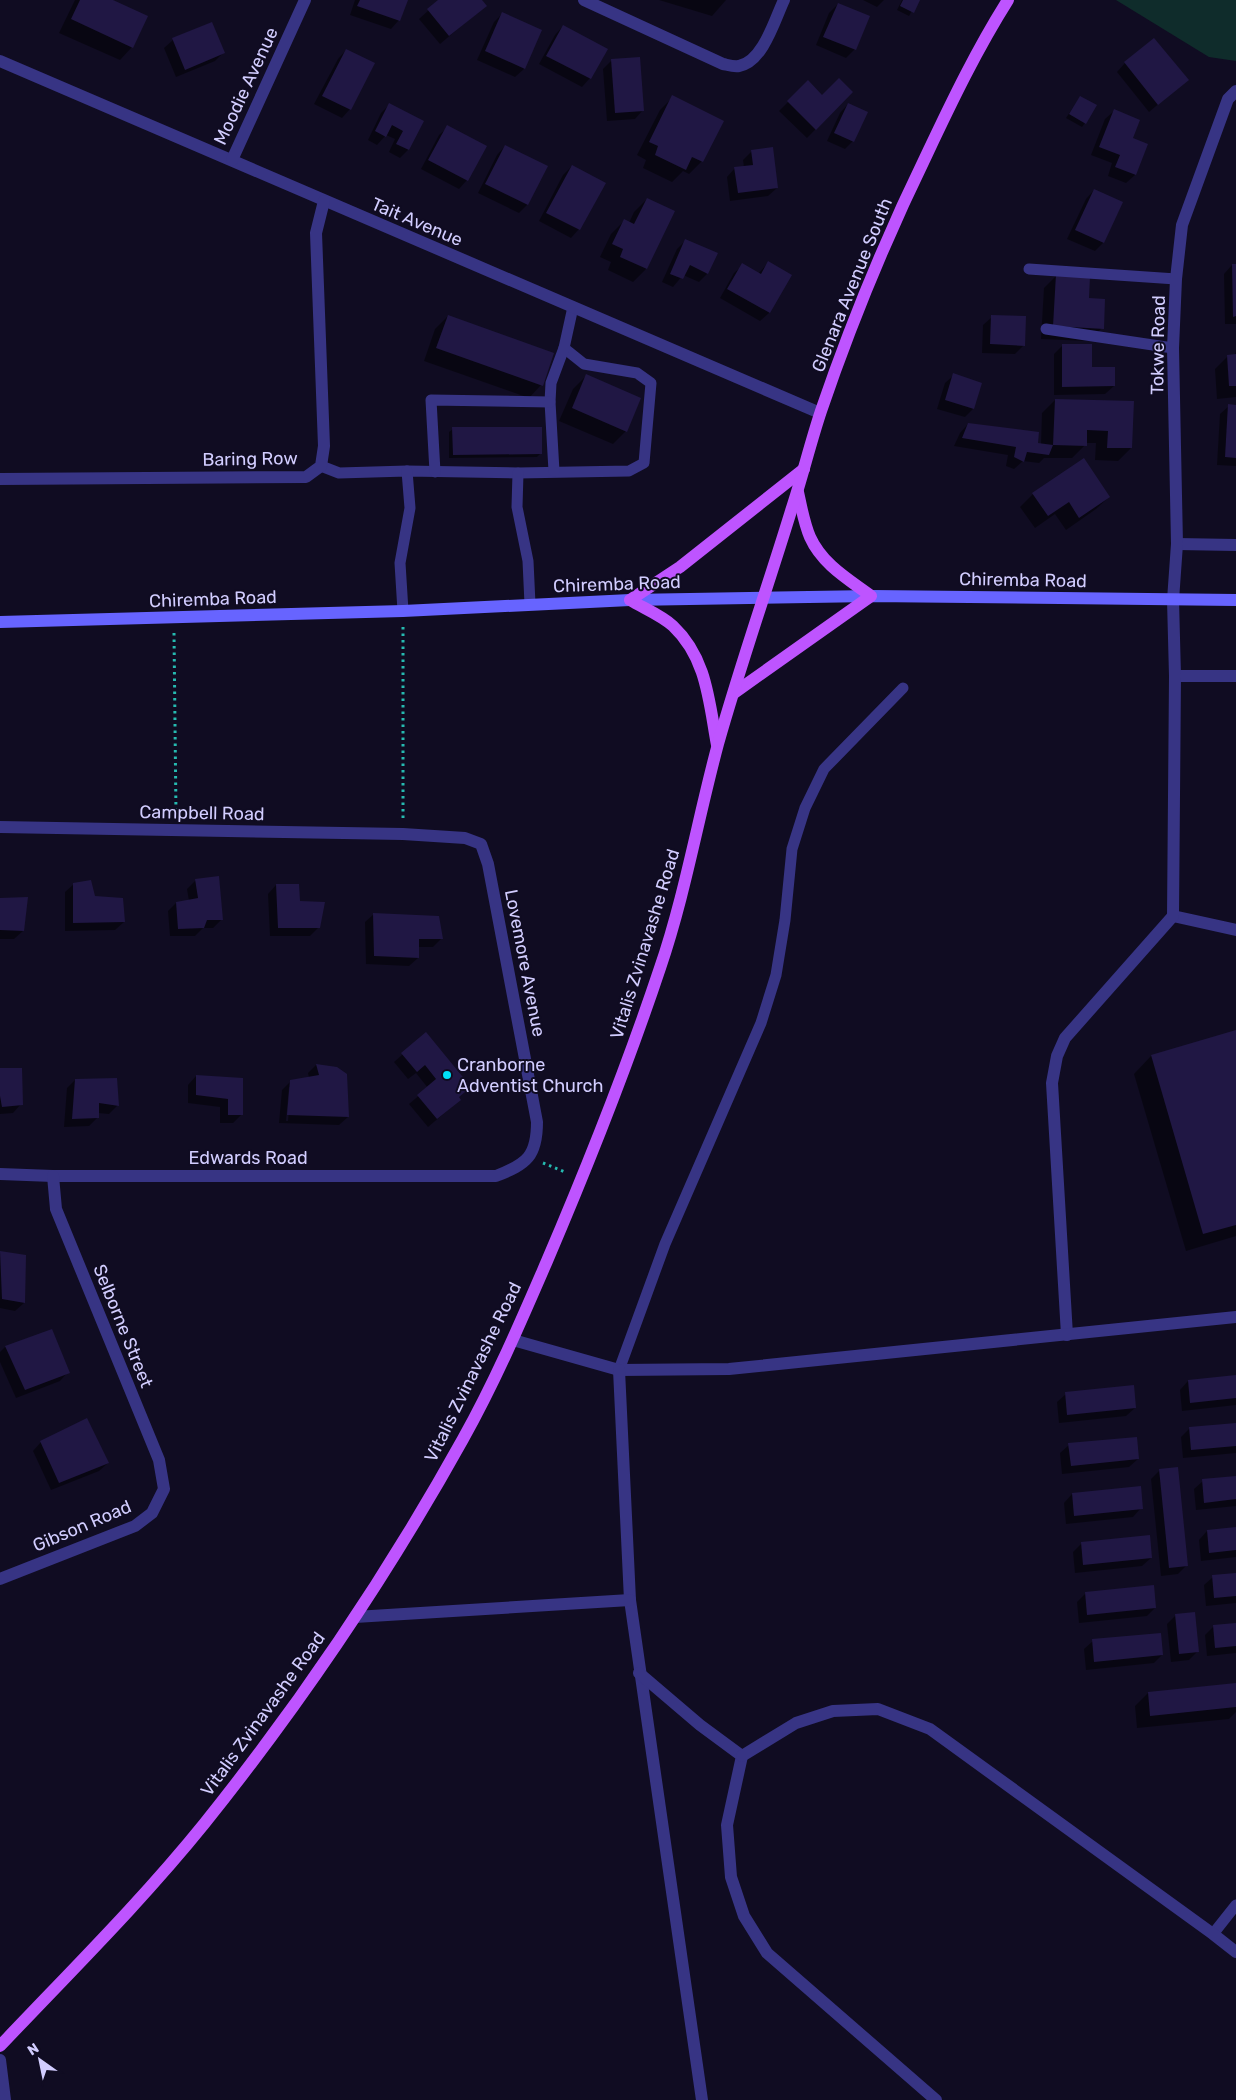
<svg xmlns="http://www.w3.org/2000/svg" width="1236" height="2100" viewBox="0 0 1236 2100" font-family="Rubik,sans-serif">
<style>
.green{fill:#0f2c2b}
.shadow{fill:#0007;fill-rule:evenodd}
.building{fill:#201744}
.lines{fill:none;stroke-linecap:round;stroke-linejoin:round}
.path{stroke:#26bab0;stroke-width:3;stroke-dasharray:2.5 4;stroke-linecap:butt}
.service{stroke:#373484;stroke-width:11}
.minor{stroke:#373484;stroke-width:12}
.secondary{stroke:#6764ff;stroke-width:12}
.primary{stroke:#be54ff;stroke-width:12}
.poi-dot{fill:#00e0f8;stroke:#100c22;stroke-width:2}
.labels{text-anchor:middle;dominant-baseline:central;stroke-width:4;stroke-linejoin:round;paint-order:stroke}
.street-label{font-size:18px;fill:#d2cdff;stroke:#100c22}
.poi-label{font-size:18px;fill:#d2cdff;stroke:#100c22;text-anchor:start}
</style>
<rect width="100%" height="100%" fill="#100c22"/>
<polygon class="green" points="1116,0 1236,0 1236,61 1209,57"/>
<g class="shadow">
<polygon points="75,0 110,0 132,47 120,60 59,33"/>
<polygon points="355,0 407,0 399,20 391,29 350,15"/>
<polygon points="440,0 480,0 485,6 440,44 419,19"/>
<polygon points="659,0 726,0 712,16"/>
<polygon points="863,0 884,0 877,7"/>
<polygon points="902,0 918,0 909,16 897,10"/>
<polygon points="838,4 868,17 855,49 846,58 816,45 829,13"/>
<polygon points="503,13 541,31 524,69 515,77 477,60 494,22"/>
<polygon points="563,26 590,78 582,87 539,64 555,35"/>
<polygon points="173,40 223,53 215,61 176,77 164,48"/>
<polygon points="346,50 350,109 342,118 314,104 338,59"/>
<polygon points="611,61 643,110 635,119 607,121 603,69"/>
<polygon points="1125,63 1187,80 1149,112 1117,72"/>
<polygon points="808,82 822,97 852,92 807,138 779,111"/>
<polygon points="673,97 702,161 689,174 683,171 672,182 643,168 646,160 637,155 660,110"/>
<polygon points="1080,97 1085,123 1082,127 1066,118"/>
<polygon points="848,104 853,141 845,149 827,141 840,113"/>
<polygon points="389,105 422,122 408,150 400,158 389,152 395,139 386,135 377,145 368,140 381,113"/>
<polygon points="1114,111 1132,139 1135,175 1126,183 1108,176 1112,163 1091,155 1105,119"/>
<polygon points="448,127 467,180 459,189 421,169 439,135"/>
<polygon points="505,146 546,166 527,205 519,213 478,193 497,155"/>
<polygon points="752,151 777,188 768,196 730,201 727,177 735,168 744,167 743,160"/>
<polygon points="572,166 579,229 571,238 539,221 563,175"/>
<polygon points="1094,190 1103,243 1095,251 1067,239 1086,199"/>
<polygon points="647,199 673,212 646,269 633,282 608,270 611,262 600,257 611,234 624,221 629,223 634,212"/>
<polygon points="685,241 707,274 699,282 683,275 673,287 662,282 677,249"/>
<polygon points="768,263 790,276 769,313 760,321 720,298 734,273 743,265 758,274"/>
<polygon points="1232,265 1236,265 1236,324 1225,324 1224,274"/>
<polygon points="1057,275 1102,328 1089,341 1041,339 1044,288"/>
<polygon points="448,316 541,385 529,398 424,361 435,329"/>
<polygon points="992,317 1024,345 1015,354 982,353 983,325"/>
<polygon points="1062,346 1090,368 1114,386 1105,394 1054,395 1054,354"/>
<polygon points="1236,350 1236,397 1217,399 1215,369 1228,356 1235,356"/>
<polygon points="954,375 973,409 965,417 937,409 945,383"/>
<polygon points="586,376 626,431 613,444 559,421 573,389"/>
<polygon points="1055,400 1132,402 1131,448 1118,461 1095,460 1096,443 1086,443 1085,445 1072,458 1044,458 1039,463 1023,461 1014,469 1006,466 1008,455 954,446 960,433 968,424 1041,445 1042,413"/>
<polygon points="1229,406 1236,406 1236,466 1217,465 1220,414"/>
<polygon points="453,429 541,453 537,457 449,458 449,432"/>
<polygon points="1033,494 1109,497 1096,509 1066,530 1055,514 1035,528 1020,507"/>
<polygon points="217,878 222,919 213,928 203,928 195,936 170,936 168,911 176,903 189,901 187,889 195,881"/>
<polygon points="74,884 94,898 124,922 115,930 65,931 65,892"/>
<polygon points="276,885 299,903 319,927 310,936 270,936 268,894"/>
<polygon points="0,900 23,931 14,939 0,939"/>
<polygon points="374,914 441,939 433,947 418,947 418,958 409,966 366,964 365,922"/>
<polygon points="1236,1031 1236,1236 1186,1251 1134,1074 1151,1056"/>
<polygon points="426,1034 460,1100 428,1127 409,1104 428,1088 416,1073 408,1079 394,1062"/>
<path d="M 316,1065 L 337,1069 L 348,1117 L 339,1125 L 279,1123 L 282,1090 L 291,1081 L 309,1078 L 308,1073 ZM 289,1087 L 291,1087 L 288,1121 L 286,1121 Z"/>
<polygon points="0,1070 21,1104 13,1113 0,1114"/>
<polygon points="196,1076 241,1079 242,1114 233,1123 220,1123 220,1107 188,1103 188,1085"/>
<polygon points="116,1079 117,1106 109,1114 98,1113 98,1117 89,1126 64,1127 67,1088 75,1080"/>
<polygon points="0,1252 25,1256 24,1303 15,1311 0,1308"/>
<polygon points="5,1347 68,1372 60,1381 16,1398 0,1362 0,1352"/>
<polygon points="1236,1376 1236,1405 1182,1411 1180,1390 1188,1381"/>
<polygon points="1066,1394 1135,1408 1126,1416 1059,1423 1057,1402"/>
<polygon points="1236,1424 1236,1453 1183,1458 1181,1437 1189,1429"/>
<polygon points="41,1442 108,1463 99,1471 51,1490 33,1451"/>
<polygon points="1069,1445 1138,1459 1129,1467 1062,1474 1060,1453"/>
<polygon points="1160,1470 1186,1566 1178,1574 1161,1576 1151,1479"/>
<polygon points="1236,1477 1236,1506 1196,1510 1194,1489 1203,1481"/>
<polygon points="1072,1494 1141,1508 1133,1517 1066,1524 1064,1503"/>
<polygon points="1236,1528 1236,1557 1201,1561 1199,1540 1207,1531"/>
<polygon points="1082,1543 1151,1558 1142,1566 1075,1573 1073,1552"/>
<polygon points="1236,1574 1236,1603 1206,1606 1204,1585 1213,1577"/>
<polygon points="1086,1593 1155,1608 1147,1616 1079,1623 1077,1602"/>
<polygon points="1176,1615 1197,1652 1189,1660 1171,1662 1167,1624"/>
<polygon points="1236,1624 1236,1653 1207,1656 1205,1635 1214,1626"/>
<polygon points="1093,1641 1162,1655 1154,1663 1086,1670 1084,1649"/>
<polygon points="1236,1684 1236,1712 1229,1719 1137,1728 1135,1706 1148,1693"/>
</g>
<g class="building">
<polygon points="80,0 113,0 148,16 133,48 71,19"/>
<polygon points="360,0 408,0 400,21 357,6"/>
<polygon points="438,0 482,0 487,6 449,36 427,9"/>
<polygon points="903,0 920,0 914,13 900,6"/>
<polygon points="838,3 870,16 856,50 823,37"/>
<polygon points="502,12 542,30 525,69 485,51"/>
<polygon points="212,22 225,53 185,70 172,38"/>
<polygon points="563,25 608,49 591,79 546,56"/>
<polygon points="1154,38 1189,80 1158,105 1124,62"/>
<polygon points="346,49 375,63 351,110 322,96"/>
<polygon points="640,57 644,111 615,113 611,59"/>
<polygon points="839,78 853,92 816,130 787,101 808,80 822,95"/>
<polygon points="672,95 724,121 703,162 692,157 686,170 655,155 658,146 649,142"/>
<polygon points="1080,96 1097,105 1086,124 1069,114"/>
<polygon points="389,103 424,121 409,150 396,144 403,131 392,125 386,137 375,131"/>
<polygon points="848,103 868,112 854,142 834,133"/>
<polygon points="1114,109 1140,120 1133,138 1148,144 1136,175 1115,167 1120,155 1099,147"/>
<polygon points="447,125 487,146 468,181 428,160"/>
<polygon points="505,145 548,166 528,205 485,184"/>
<polygon points="773,147 778,188 738,193 734,167 753,165 751,150"/>
<polygon points="572,165 606,183 580,230 546,213"/>
<polygon points="1094,189 1123,202 1104,243 1075,230"/>
<polygon points="647,198 675,211 647,269 620,257 623,249 612,244 624,219 634,224"/>
<polygon points="685,239 718,253 708,274 690,265 683,279 670,274"/>
<polygon points="768,261 792,275 770,313 727,289 742,263 761,274"/>
<polygon points="1232,264 1236,264 1236,316 1233,317"/>
<polygon points="1056,274 1090,276 1089,298 1105,299 1104,329 1053,326"/>
<polygon points="448,315 554,353 543,386 436,348"/>
<polygon points="991,315 1026,316 1025,346 990,344"/>
<polygon points="1062,344 1092,344 1092,367 1115,367 1115,386 1062,387"/>
<polygon points="1236,354 1236,386 1229,386 1227,355"/>
<polygon points="953,373 982,383 974,409 945,400"/>
<polygon points="586,374 641,398 627,432 572,408"/>
<polygon points="1055,399 1134,401 1132,448 1107,448 1108,431 1087,430 1087,446 1053,445"/>
<polygon points="1228,404 1236,405 1236,458 1225,457"/>
<polygon points="968,423 1039,432 1038,443 1053,445 1049,455 1027,452 1024,462 1014,457 1016,447 962,438"/>
<polygon points="452,427 542,427 542,454 453,455"/>
<polygon points="1084,458 1110,497 1079,518 1069,502 1048,516 1032,493"/>
<polygon points="219,876 223,920 207,920 204,928 178,929 176,902 198,898 195,879"/>
<polygon points="91,880 95,896 123,898 125,922 73,923 73,883"/>
<polygon points="276,884 299,884 300,901 325,902 320,928 278,928"/>
<polygon points="28,897 24,931 0,930 0,898"/>
<polygon points="373,913 439,916 443,939 419,939 419,958 374,956"/>
<polygon points="1236,1030 1236,1225 1203,1234 1151,1055"/>
<polygon points="426,1032 471,1087 459,1097 461,1100 437,1119 417,1095 436,1079 425,1065 417,1072 401,1053"/>
<polygon points="316,1064 337,1067 347,1074 349,1117 287,1115 290,1080 319,1075"/>
<polygon points="0,1068 22,1068 23,1105 2,1107 0,1096"/>
<polygon points="196,1075 243,1078 243,1115 228,1115 228,1099 196,1095"/>
<polygon points="117,1078 119,1106 99,1103 99,1118 72,1119 75,1079"/>
<polygon points="0,1251 26,1255 25,1303 2,1299"/>
<polygon points="52,1329 70,1373 25,1390 5,1346"/>
<polygon points="1236,1375 1236,1398 1190,1403 1188,1380"/>
<polygon points="1134,1385 1136,1408 1067,1415 1065,1392"/>
<polygon points="87,1418 109,1463 59,1483 40,1441"/>
<polygon points="1236,1423 1236,1446 1191,1450 1189,1427"/>
<polygon points="1137,1437 1139,1459 1071,1466 1068,1443"/>
<polygon points="1178,1467 1188,1566 1169,1568 1159,1469"/>
<polygon points="1236,1476 1236,1499 1204,1503 1202,1479"/>
<polygon points="1141,1486 1143,1509 1074,1516 1072,1493"/>
<polygon points="1236,1527 1236,1550 1209,1553 1207,1530"/>
<polygon points="1150,1535 1152,1558 1083,1565 1081,1542"/>
<polygon points="1236,1573 1236,1596 1214,1598 1212,1575"/>
<polygon points="1154,1585 1156,1608 1087,1615 1085,1592"/>
<polygon points="1195,1612 1199,1652 1179,1654 1175,1614"/>
<polygon points="1236,1623 1236,1646 1215,1648 1213,1625"/>
<polygon points="1161,1633 1163,1655 1094,1662 1092,1639"/>
<polygon points="1236,1683 1236,1707 1150,1716 1148,1692"/>
</g>
<g class="lines">
<g class="path">
<polyline points="403,627 403,818"/>
<polyline points="174,633 176,814"/>
<polyline points="543,1163 565,1172"/>
</g>
<g class="service">
<polyline points="1029,269 1176,279"/>
<polyline points="1046,329 1173,348"/>
<polyline points="321,466 339,473 407,471 518,473 629,471 644,463 651,383 637,373 584,364 564,348"/>
<polyline points="554,471 550,402 551,383 564,348 573,307"/>
<polyline points="435,472 431,400 550,402"/>
<polyline points="518,473 517,507 528,561 530,604"/>
<polyline points="403,611 400,563 410,508 407,471"/>
<polyline points="619,1370 665,1244 761,1023 776,975 785,920 792,849 805,808 824,769 903,688"/>
<polyline points="1213,1934 1236,1905"/>
</g>
<g class="minor">
<path d="M 584,0 L 723,64 C 728,65 734,67 739,66 C 763,62 775,19 784,0"/>
<polyline points="0,61 820,413"/>
<polyline points="232,160 305,0"/>
<polyline points="0,479 306,477 321,466 324,446 316,233 324,201"/>
<polyline points="1177,544 1236,545"/>
<polyline points="1175,676 1236,676"/>
<path d="M 0,827 L 403,834 L 465,838 L 481,844 L 488,864 L 537,1122 C 537,1156 527,1164 496,1176 L 53,1176 L 0,1174"/>
<polyline points="1173,916 1236,930"/>
<polyline points="1067,1335 1052,1083 1057,1056 1065,1038 1173,916 1175,676 1173,600 1177,544 1173,348 1176,279 1182,225 1228,99 1236,91"/>
<polyline points="513,1340 619,1370 729,1369 1236,1317"/>
<polyline points="619,1370 630,1600 702,2100"/>
<polyline points="0,1579 135,1526 152,1513 164,1489 159,1460 56,1209 53,1176"/>
<polyline points="355,1617 630,1600"/>
<polyline points="639,1673 700,1725 742,1756 727,1825 731,1877 744,1916 767,1953 936,2100"/>
<polyline points="742,1756 796,1723 833,1711 878,1709 930,1729 1213,1934 1236,1952"/>
<polyline points="0,2060 5,2100"/>
</g>
<polyline class="secondary" points="0,622 403,611 630,600 871,596 1236,600"/>
<g class="primary">
<path d="M 734,693 L 871,596 C 848,579 822,564 810,537 C 804,523 801,506 798,492"/>
<path d="M 717,745 C 709,702 707,658 673,626 C 661,615 643,608 630,600 L 680,567 L 804,469"/>
<path d="M 0,2046 C 69,1973 141,1902 204,1824 C 301,1703 388,1574 463,1439 C 495,1382 521,1321 547,1261 C 588,1165 627,1067 660,968 C 685,895 698,818 718,744 C 740,666 767,589 791,511 C 802,478 810,444 821,411 C 851,323 886,238 927,154 C 952,101 977,49 1008,0"/>
</g>
</g>
<circle class="poi-dot" cx="447" cy="1075" r="5"/>
<g class="labels">
<g class="street-label">
<text transform="translate(246 86) rotate(-65)">Moodie Avenue</text>
<text transform="translate(417 222) rotate(23)">Tait Avenue</text>
<text transform="translate(852 285) rotate(-68)">Glenara Avenue South</text>
<text transform="translate(1158 345) rotate(-89)">Tokwe Road</text>
<text transform="translate(250 459) rotate(-1)">Baring Row</text>
<text transform="translate(1023 580) rotate(1)">Chiremba Road</text>
<text transform="translate(617 584) rotate(-2)">Chiremba Road</text>
<text transform="translate(213 599) rotate(-2)">Chiremba Road</text>
<text transform="translate(202 813) rotate(1)">Campbell Road</text>
<text transform="translate(645 944) rotate(-73)">Vitalis Zvinavashe Road</text>
<text transform="translate(525 963) rotate(79)">Lovemore Avenue</text>
<text x="248" y="1158">Edwards Road</text>
<text transform="translate(123 1326) rotate(68)">Selborne Street</text>
<text transform="translate(473 1372) rotate(-64)">Vitalis Zvinavashe Road</text>
<text transform="translate(82 1526) rotate(-23)">Gibson Road</text>
<text transform="translate(263 1714) rotate(-54)">Vitalis Zvinavashe Road</text>
</g>
<g class="poi-label">
<text x="457" y="1065">Cranborne<tspan x="457" dy="21">Adventist Church</tspan></text>
</g>
</g>
<g transform="translate(40 2060) rotate(327)" stroke="#100c22" stroke-width="4" paint-order="stroke">
<path d="M0-4L9 19L0 12L-9 19Z" fill="#d2cdff"/>
<text y="-8" font-size="14" font-weight="bold" text-anchor="middle" fill="#d2cdff">N</text>
</g>
</svg>
